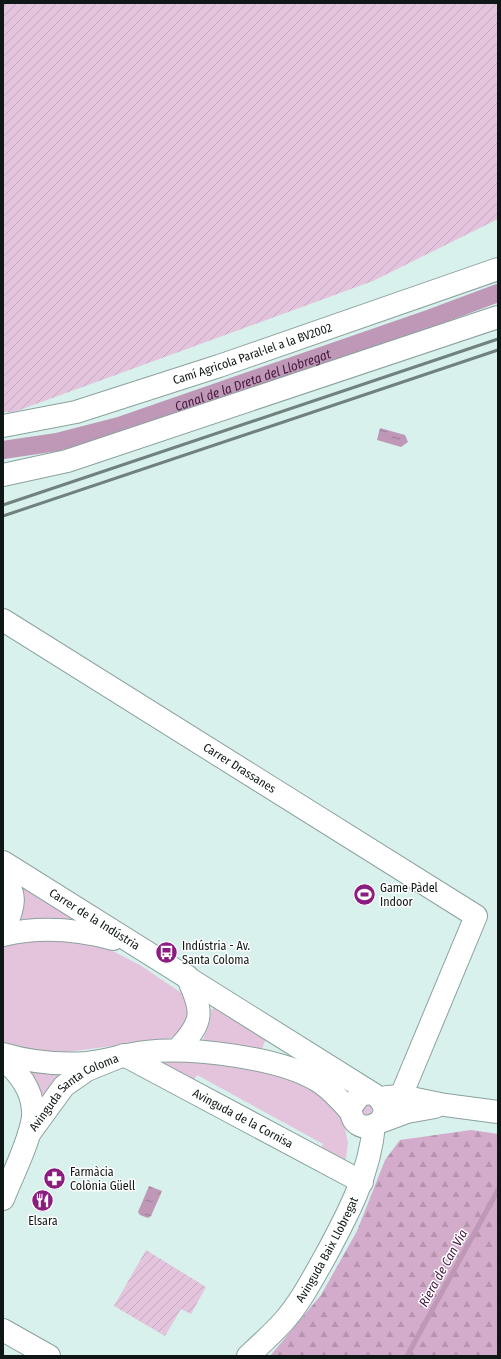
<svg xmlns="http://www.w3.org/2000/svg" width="501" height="1359" viewBox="0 0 501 1359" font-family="'Fira Sans Condensed',sans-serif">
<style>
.grass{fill:#e4c4dd}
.forest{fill:url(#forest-firs)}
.garden{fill:url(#garden-furrows)}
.water{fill:url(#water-ripples)}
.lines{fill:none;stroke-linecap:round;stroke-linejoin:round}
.stream{stroke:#be98b6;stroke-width:5}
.canal{stroke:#be98b6;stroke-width:18}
.minor-casing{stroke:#8aa29e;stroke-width:24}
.major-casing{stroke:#8aa29e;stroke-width:24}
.minor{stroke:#fff;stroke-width:22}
.major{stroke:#fff;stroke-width:22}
.rail{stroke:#70817e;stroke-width:3}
.labels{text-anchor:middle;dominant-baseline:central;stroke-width:3;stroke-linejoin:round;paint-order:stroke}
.street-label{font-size:12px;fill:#0e1715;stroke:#fff}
.poi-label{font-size:12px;fill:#0e1715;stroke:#fff;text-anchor:start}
.water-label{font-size:13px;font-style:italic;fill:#471840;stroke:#fff}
</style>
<defs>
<pattern id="forest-firs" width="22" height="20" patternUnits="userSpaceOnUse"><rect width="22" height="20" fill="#d3accb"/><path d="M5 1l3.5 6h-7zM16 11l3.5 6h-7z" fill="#b493ad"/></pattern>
<pattern id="garden-furrows" width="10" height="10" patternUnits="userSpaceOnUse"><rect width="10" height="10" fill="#e4c4dd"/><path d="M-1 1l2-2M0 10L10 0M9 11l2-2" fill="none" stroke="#c2a8bd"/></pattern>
<pattern id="water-ripples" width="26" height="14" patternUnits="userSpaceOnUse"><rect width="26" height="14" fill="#be98b6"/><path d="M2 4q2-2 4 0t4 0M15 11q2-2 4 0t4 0" fill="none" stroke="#997b93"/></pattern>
</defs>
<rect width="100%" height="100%" fill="#d8f1ed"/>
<g class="grass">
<polygon points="23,888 73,917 70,919 41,919 23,921 19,917"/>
<polygon points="43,938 97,943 140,965 183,994 187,1001 187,1022 176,1035 168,1039 58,1053 41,1053 3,1044 3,946 14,942"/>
<polygon points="217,1006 265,1037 265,1041 262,1049 202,1042 210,1021 211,1010"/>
<polygon points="182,1061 229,1064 302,1082 332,1102 343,1121 348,1142 346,1159 344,1161 317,1155 323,1144 197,1075 190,1087 153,1063"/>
<polygon points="29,1071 63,1073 43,1106"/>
<polygon points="377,1103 371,1121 357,1107 358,1104"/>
</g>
<polygon class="forest" points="471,1130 498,1134 498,1356 270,1356 321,1295 357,1231 385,1160 400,1140"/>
<g class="garden">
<polygon points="3,3 498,3 498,219 373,281 14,412 3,412"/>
<polygon points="146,1250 206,1287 191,1314 181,1309 165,1336 114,1306"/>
</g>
<g class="water">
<polygon points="380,428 405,435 408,442 401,447 377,440"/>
<polygon points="149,1186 162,1191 151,1216 148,1218 140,1215 138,1212"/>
</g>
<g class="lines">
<polyline class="stream" points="407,1356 498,1190"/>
<path class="canal" id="s1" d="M 3,450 L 57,442 L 119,426 L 431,318 L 498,293"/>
<defs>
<g id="minor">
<path id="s2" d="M 3,426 L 76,412 L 219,366 L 498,269"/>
<path id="s3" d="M 3,620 L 476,916 L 401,1096"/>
<path id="s4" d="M 3,862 L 378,1097 C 402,1123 350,1143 351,1107 L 360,1095 L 370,1093"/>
<path d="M 3,874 C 19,898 13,907 3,932"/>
<path d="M 3,935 C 41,926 76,929 113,939"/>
<path d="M 177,1050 C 205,1020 203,1013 187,976"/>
<path d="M 3,1054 C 30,1062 58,1065 87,1063 C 107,1061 126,1054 146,1052 C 191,1047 279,1057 318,1081 C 331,1089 341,1101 351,1112"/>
<path d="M 3,1059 C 19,1073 32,1089 33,1111 C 35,1131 11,1178 3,1199"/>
<polyline points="387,1097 401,1096 445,1105 498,1112"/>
<polyline points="380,1122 407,1112 435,1107"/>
<path id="s5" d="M 29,1134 L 64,1086 L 87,1070 L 124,1055 L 362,1182"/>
<polyline points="3,1330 49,1356"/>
<path id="s6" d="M 248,1356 C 260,1345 272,1334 283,1322 C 300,1303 313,1278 326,1255 C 348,1214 370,1173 374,1125"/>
</g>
<polyline id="major" points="3,475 67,461 498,317"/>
</defs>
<use href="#minor" class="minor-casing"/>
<use href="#major" class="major-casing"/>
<use href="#minor" class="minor"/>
<use href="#major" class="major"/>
<g class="rail">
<polyline points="3,505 498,339"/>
<polyline points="3,516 498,350"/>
</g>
</g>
<defs>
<symbol id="stadium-disc" viewBox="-11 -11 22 22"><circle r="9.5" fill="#8c1d80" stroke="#fff"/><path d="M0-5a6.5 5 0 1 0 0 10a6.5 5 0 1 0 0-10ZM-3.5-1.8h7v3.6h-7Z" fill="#fff"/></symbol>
<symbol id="bus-disc" viewBox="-11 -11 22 22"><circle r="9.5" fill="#8c1d80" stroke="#fff"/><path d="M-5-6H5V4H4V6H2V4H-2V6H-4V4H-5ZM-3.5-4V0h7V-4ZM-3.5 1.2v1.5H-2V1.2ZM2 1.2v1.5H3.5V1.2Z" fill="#fff"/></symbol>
<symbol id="pharmacy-disc" viewBox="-11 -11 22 22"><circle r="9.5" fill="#8c1d80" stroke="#fff"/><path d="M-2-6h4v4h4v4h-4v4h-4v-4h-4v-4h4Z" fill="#fff"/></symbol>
<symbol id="restaurant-disc" viewBox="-11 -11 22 22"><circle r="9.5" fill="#8c1d80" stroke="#fff"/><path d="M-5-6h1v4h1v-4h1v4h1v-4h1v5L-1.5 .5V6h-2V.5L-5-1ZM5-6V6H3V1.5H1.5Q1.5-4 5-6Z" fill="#fff"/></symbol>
</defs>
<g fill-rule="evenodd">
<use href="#stadium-disc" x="352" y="882" width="25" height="25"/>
<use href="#bus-disc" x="154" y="940" width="25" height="25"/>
<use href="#pharmacy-disc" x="42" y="1166" width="25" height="25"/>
<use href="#restaurant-disc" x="30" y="1188" width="25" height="25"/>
</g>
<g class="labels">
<g class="street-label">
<text stroke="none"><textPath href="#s2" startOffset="260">Camí Agricola Paral·lel a la BV2002</textPath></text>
<text stroke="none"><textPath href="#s3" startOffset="279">Carrer Drassanes</textPath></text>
<text stroke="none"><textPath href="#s4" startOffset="108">Carrer de la Indústria</textPath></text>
<text stroke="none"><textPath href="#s5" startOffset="63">Avinguda Santa Coloma</textPath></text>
<text stroke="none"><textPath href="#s5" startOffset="262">Avinguda de la Cornisa</textPath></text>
<text stroke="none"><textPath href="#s6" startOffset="134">Avinguda Baix Llobregat</textPath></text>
</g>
<g class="poi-label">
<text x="380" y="888">Game Pàdel<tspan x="380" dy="14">Indoor</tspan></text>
<text x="182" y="946">Indústria - Av.<tspan x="182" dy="14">Santa Coloma</tspan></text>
<text x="70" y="1172">Farmàcia<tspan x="70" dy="14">Colònia Güell</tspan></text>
<text x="43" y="1221" text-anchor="middle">Elsara</text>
</g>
<g class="water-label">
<text stroke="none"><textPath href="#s1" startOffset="260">Canal de la Dreta del Llobregat</textPath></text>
<text transform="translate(443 1268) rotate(-61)">Riera de Can Via</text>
</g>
</g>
<rect width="501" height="1359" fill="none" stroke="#0e1715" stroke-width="8"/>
</svg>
